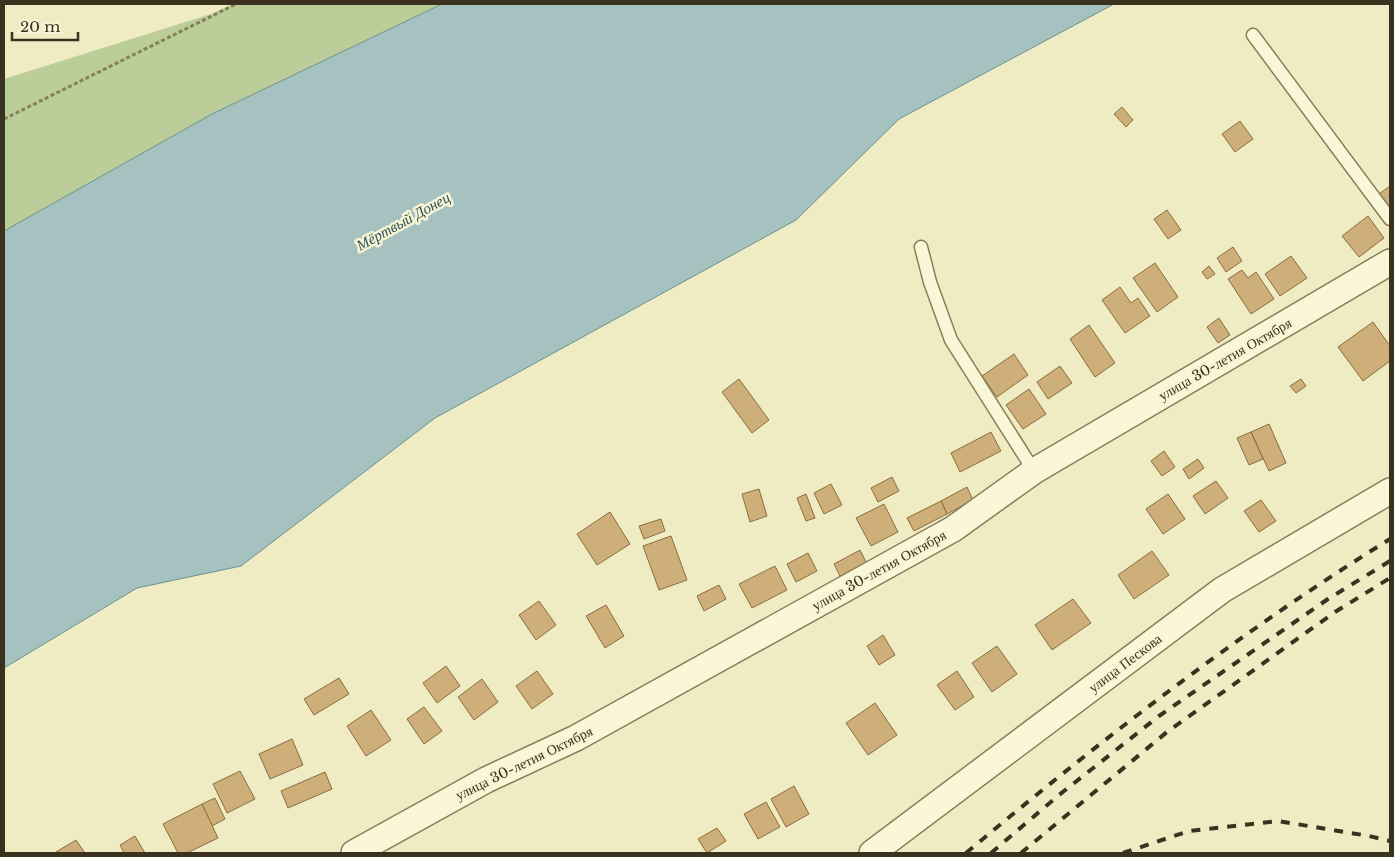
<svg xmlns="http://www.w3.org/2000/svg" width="1394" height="857" viewBox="0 0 1394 857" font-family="'Libre Baskerville',serif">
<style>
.green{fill:#bbcd98}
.water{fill:#a6c2c0;stroke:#6c9190}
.building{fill:#ceaf79;stroke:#8a6d3f}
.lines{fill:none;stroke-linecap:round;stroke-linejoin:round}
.lane-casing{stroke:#8a7e5a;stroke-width:15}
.street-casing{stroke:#8a7e5a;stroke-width:28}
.path{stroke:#8a7e5a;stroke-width:3;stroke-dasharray:4 2.5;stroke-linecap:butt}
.lane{stroke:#f9f7d8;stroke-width:12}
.street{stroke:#f9f7d8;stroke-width:25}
.rail{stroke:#3a321e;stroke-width:4;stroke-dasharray:9 9;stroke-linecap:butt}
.labels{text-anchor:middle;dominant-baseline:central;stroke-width:5;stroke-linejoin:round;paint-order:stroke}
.street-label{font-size:14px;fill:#3a321e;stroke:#f6f4d4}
.water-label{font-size:15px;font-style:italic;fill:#2d535a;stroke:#f6f4d4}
</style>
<rect width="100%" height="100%" fill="#efecc4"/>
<polygon class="green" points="233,4 442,4 212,114 4,231 4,79 211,14"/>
<polygon class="water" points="442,4 1114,4 899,119 796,220 435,418 241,566 137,588 4,668 4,231 212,114"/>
<g class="building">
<polygon points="1122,107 1133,120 1126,127 1114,114"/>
<polygon points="1240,121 1253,139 1235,152 1222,134"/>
<polygon points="1390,186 1390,208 1379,194"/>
<polygon points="1167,210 1181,230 1168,239 1154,219"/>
<polygon points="1368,216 1384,238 1359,257 1342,236"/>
<polygon points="1233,247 1242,261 1226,272 1217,258"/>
<polygon points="1291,256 1307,278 1280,296 1265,274"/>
<polygon points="1155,263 1178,297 1157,312 1133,278"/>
<polygon points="1209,266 1215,274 1207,279 1202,272"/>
<polygon points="1242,270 1248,278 1256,272 1274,299 1251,314 1228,279"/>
<polygon points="1120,287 1131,303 1138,298 1150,316 1125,333 1102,300"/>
<polygon points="1219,318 1230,335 1218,343 1207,327"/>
<polygon points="1373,322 1390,346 1390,361 1363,381 1338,347"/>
<polygon points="1089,325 1115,363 1095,377 1070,339"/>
<polygon points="1014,354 1028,375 997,397 982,376"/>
<polygon points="1060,366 1072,383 1048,399 1037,382"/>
<polygon points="739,379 769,420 752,433 722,392"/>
<polygon points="1301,379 1306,386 1296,393 1290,386"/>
<polygon points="1029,389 1046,414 1023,429 1006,405"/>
<polygon points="1269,424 1286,463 1269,471 1251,432"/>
<polygon points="991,432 1001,451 960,472 951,453"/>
<polygon points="1251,432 1263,459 1249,465 1237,438"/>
<polygon points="1164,451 1175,467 1162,476 1151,461"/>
<polygon points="1198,459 1204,468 1189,479 1183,469"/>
<polygon points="892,477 899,491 878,502 871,488"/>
<polygon points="1216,481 1228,498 1205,514 1193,496"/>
<polygon points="831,484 842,505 824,514 814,493"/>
<polygon points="967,487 973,500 947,514 941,501"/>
<polygon points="759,489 767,516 750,522 742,494"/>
<polygon points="806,494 815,518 806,521 797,498"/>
<polygon points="1168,494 1185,519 1163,534 1146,509"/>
<polygon points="1261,500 1276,521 1259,532 1244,511"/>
<polygon points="941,501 947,514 914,531 907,518"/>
<polygon points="884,504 898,532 871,546 856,518"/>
<polygon points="610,512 630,544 597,565 577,534"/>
<polygon points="661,519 665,531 644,539 639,526"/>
<polygon points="671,536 687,580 659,590 643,546"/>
<polygon points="860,550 867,564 841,578 834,564"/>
<polygon points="1152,551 1169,575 1134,599 1118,575"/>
<polygon points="808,553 817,571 796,582 787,564"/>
<polygon points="775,566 787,590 752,608 739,584"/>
<polygon points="719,585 726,599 704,611 697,596"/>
<polygon points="1073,599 1091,623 1052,650 1035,625"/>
<polygon points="539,601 556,625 536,640 519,615"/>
<polygon points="606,605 624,636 605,648 586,616"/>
<polygon points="883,635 895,655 879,665 867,646"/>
<polygon points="997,646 1017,674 992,692 972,663"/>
<polygon points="446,666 460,686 437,703 423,683"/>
<polygon points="537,671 553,694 532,709 516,686"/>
<polygon points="957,671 974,697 955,710 937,685"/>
<polygon points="339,678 349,694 314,715 304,699"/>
<polygon points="482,679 498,702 474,720 458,697"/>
<polygon points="875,703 897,735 868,755 846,723"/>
<polygon points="424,707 442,731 424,744 407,719"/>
<polygon points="371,710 391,740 366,756 347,726"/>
<polygon points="292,739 303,765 270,779 259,754"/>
<polygon points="240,771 255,799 227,813 213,784"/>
<polygon points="325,772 332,789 288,808 281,791"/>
<polygon points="794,786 809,814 786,827 771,799"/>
<polygon points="215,798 225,819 212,826 202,804"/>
<polygon points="766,802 780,827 758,839 744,814"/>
<polygon points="202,804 218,838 187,853 178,853 163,824"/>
<polygon points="717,828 726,841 707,853 698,839"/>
<polygon points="135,836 145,853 124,853 120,845"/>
<polygon points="76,840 85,853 57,853 56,852"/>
</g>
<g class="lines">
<defs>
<g id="lane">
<polyline points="1253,35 1390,219"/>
<polyline points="921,247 930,282 951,340 1034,471"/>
</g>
<g id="street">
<polyline points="354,853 486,780 576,738 953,529 1034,471 1390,262"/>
<polyline points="872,853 1222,590 1390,491"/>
</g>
</defs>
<use href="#lane" class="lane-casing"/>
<use href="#street" class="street-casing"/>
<polyline class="path" points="4,119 236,4"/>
<use href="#lane" class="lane"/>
<use href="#street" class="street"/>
<g class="rail">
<path d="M 966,853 C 1101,740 1240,632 1390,539"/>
<polyline points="991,853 1059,795 1159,716 1328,599 1390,561"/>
<polyline points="1021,853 1167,732 1335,612 1390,578"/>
<polyline points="1123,853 1189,831 1278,821 1369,836 1390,841"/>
</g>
</g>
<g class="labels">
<g class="street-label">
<text transform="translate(1225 359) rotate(-30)">улица 30-летия Октября</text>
<text transform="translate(879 570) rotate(-29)">улица 30-летия Октября</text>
<text transform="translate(1125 663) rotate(-37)">улица Пескова</text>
<text transform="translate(524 763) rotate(-26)">улица 30-летия Октября</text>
</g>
<g class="water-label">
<text transform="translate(403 221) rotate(-29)">Мёртвый Донец</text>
</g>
</g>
<rect width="1394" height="857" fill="none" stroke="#3a321e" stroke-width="10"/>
<path d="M12 32v8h66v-8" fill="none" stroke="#3a321e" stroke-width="2.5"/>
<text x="20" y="32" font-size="15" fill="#3a321e" stroke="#f6f4d4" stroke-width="4" paint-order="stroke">20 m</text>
</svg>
